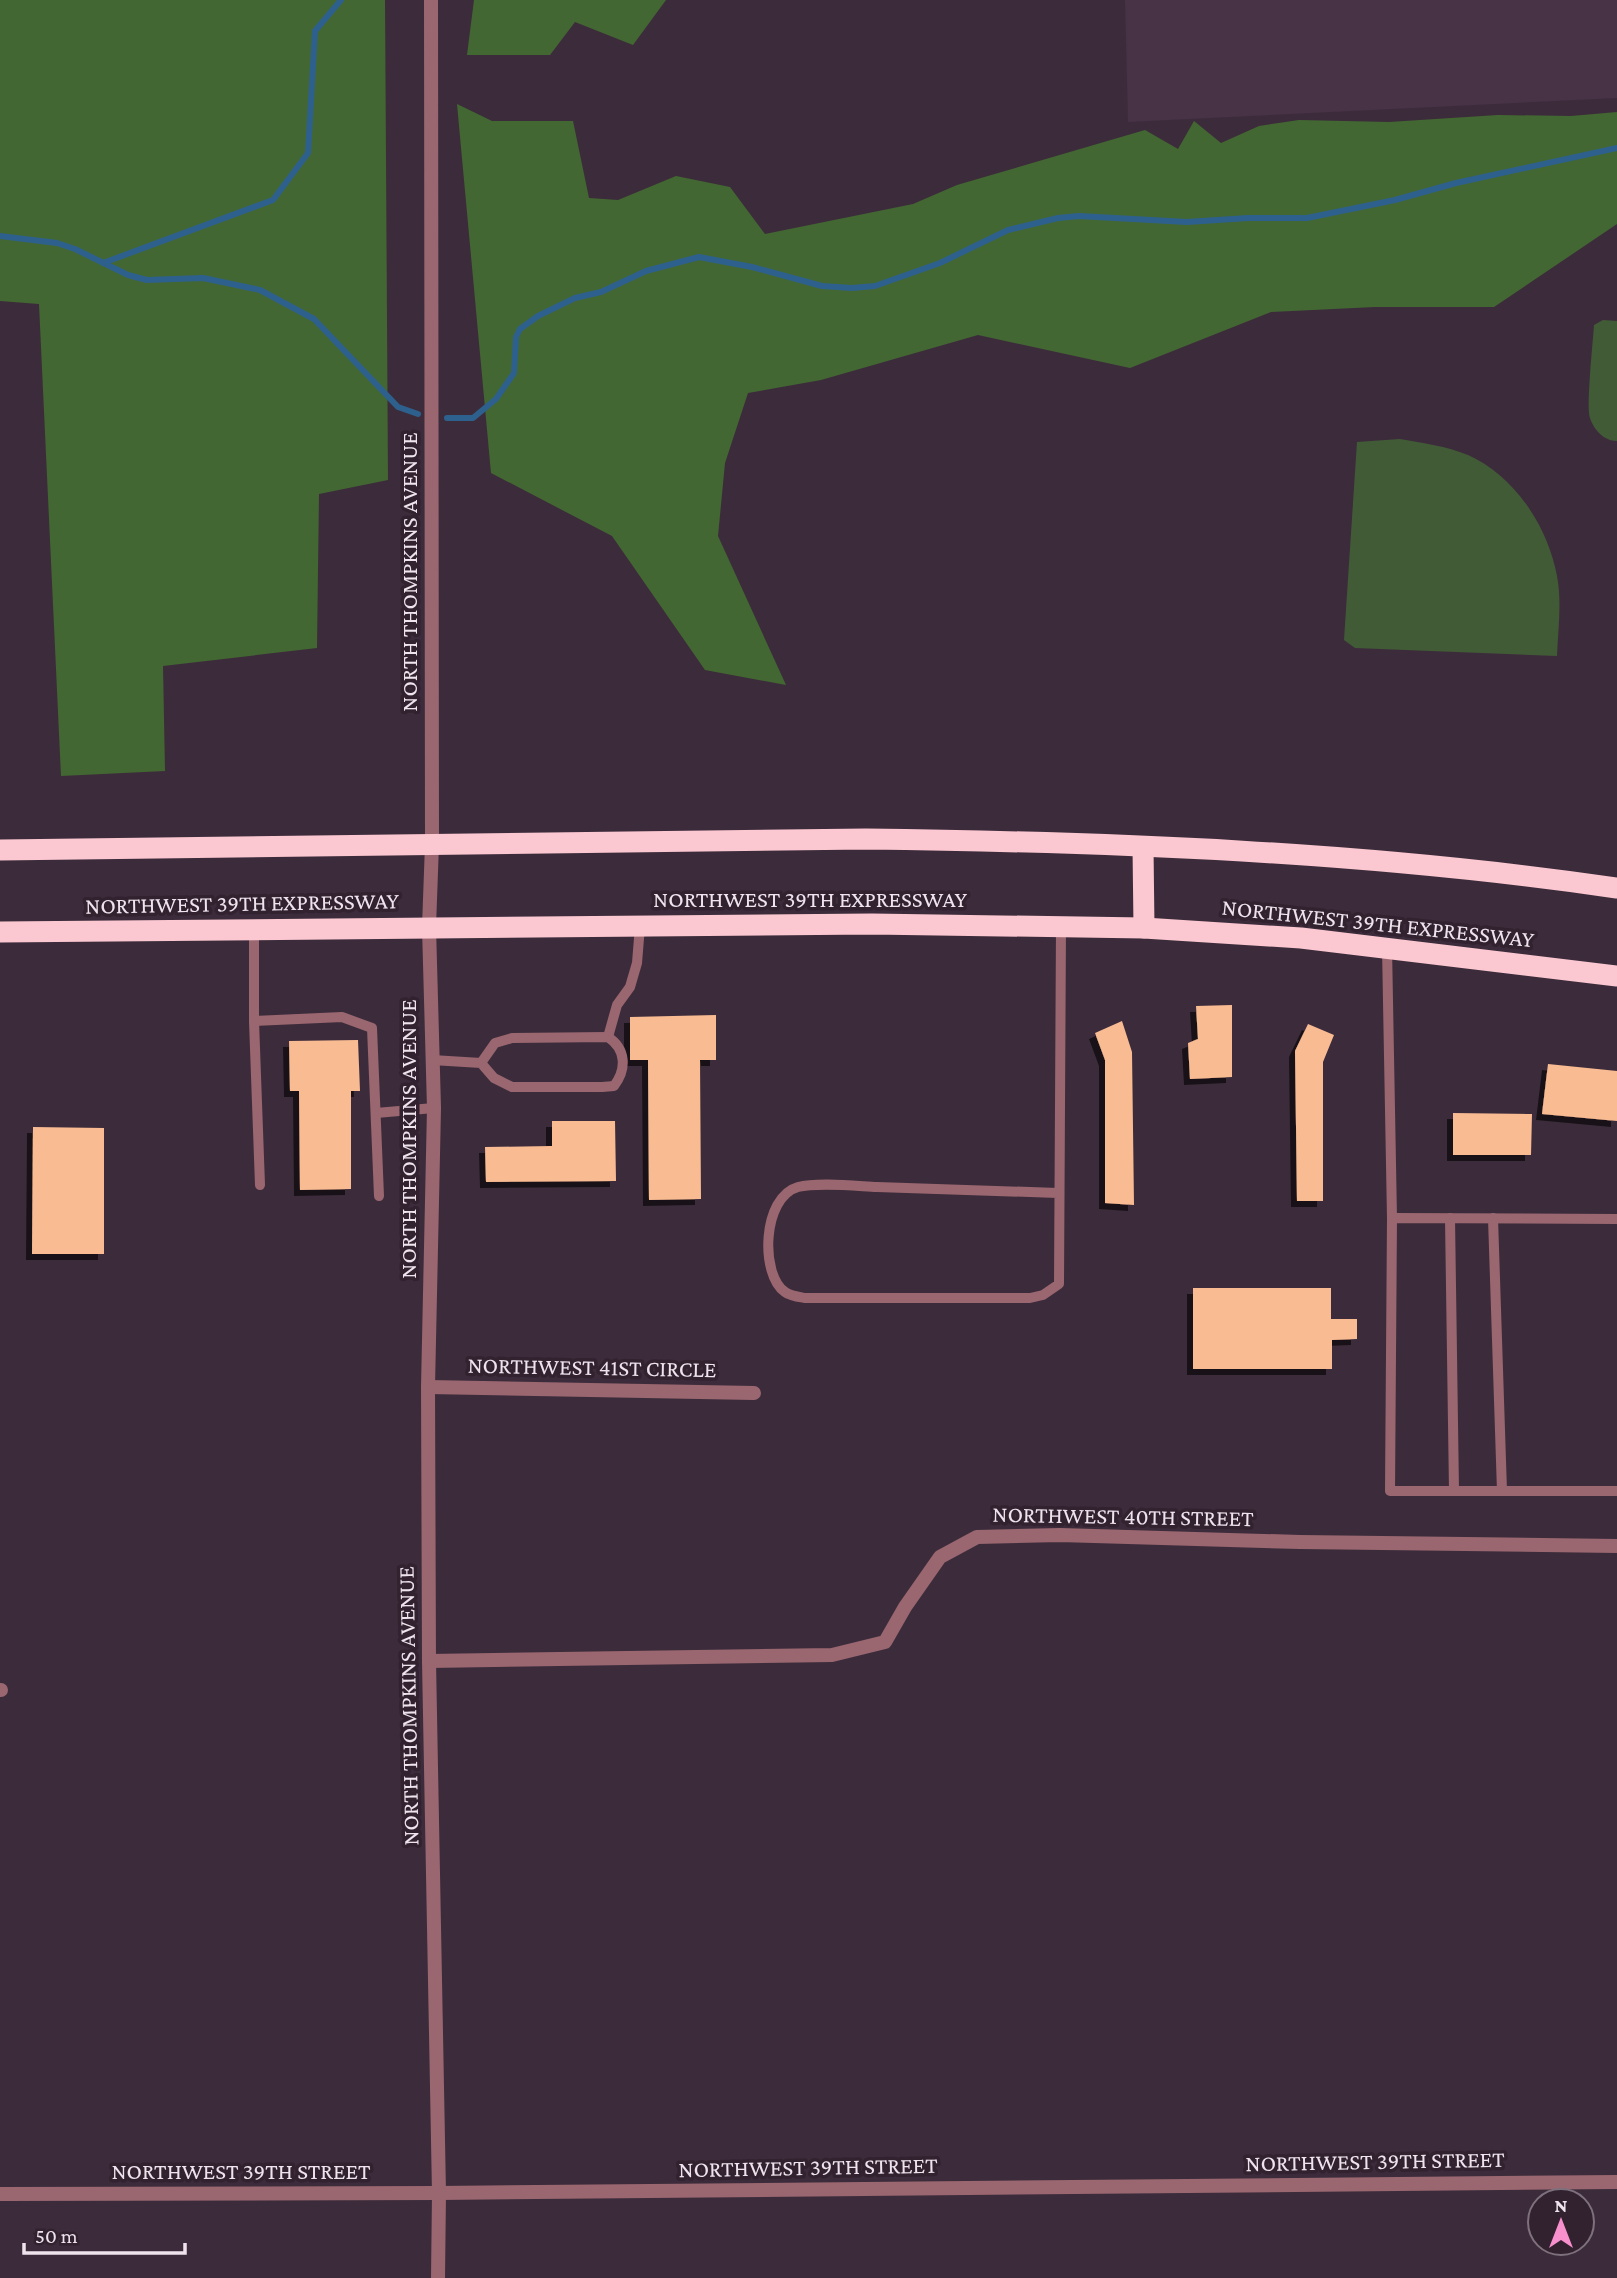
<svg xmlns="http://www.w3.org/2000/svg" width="1617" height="2278" viewBox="0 0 1617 2278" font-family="'Crimson Pro',serif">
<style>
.built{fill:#473246}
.green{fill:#425b37}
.forest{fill:#436732}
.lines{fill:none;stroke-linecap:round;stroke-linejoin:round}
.stream{stroke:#2e608d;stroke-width:6}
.building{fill:#f9bb92;filter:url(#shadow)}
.lane{stroke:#9a6770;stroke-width:10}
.street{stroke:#9a6770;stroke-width:14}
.highway{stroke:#fbc7d0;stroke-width:21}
.labels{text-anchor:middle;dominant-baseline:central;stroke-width:7;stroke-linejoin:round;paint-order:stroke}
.street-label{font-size:23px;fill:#efe4ee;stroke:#322230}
</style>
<defs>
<filter id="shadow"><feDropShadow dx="-6" dy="6" stdDeviation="0" flood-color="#0009"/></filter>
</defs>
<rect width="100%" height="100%" fill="#3c2c3b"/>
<polygon class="built" points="1125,0 1617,0 1617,98 1128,122"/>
<g class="green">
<path d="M 1603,320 L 1617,321 L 1617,441 C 1604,441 1594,430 1590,418 C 1586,406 1593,342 1594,325 Z"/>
<path d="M 1400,439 C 1423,443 1446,446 1468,455 C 1515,476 1548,527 1557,576 C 1562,602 1558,630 1557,656 L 1355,648 L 1344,640 L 1357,442 Z"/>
</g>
<g class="forest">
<polygon points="0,0 385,0 388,480 319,494 317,648 163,666 165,771 61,776 39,304 0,301"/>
<polygon points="474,0 666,0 633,45 575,22 550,55 467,55"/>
<polygon points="457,104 492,121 573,121 589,198 618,200 676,176 730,187 765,234 913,204 957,185 1145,130 1178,149 1194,121 1221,143 1259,126 1299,120 1389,122 1498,115 1571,116 1617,112 1617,224 1494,307 1375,307 1271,312 1130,368 978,335 821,380 748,393 725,463 718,536 786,685 705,670 612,536 491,473"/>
</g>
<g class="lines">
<g class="stream">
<polyline points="0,236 57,243 75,249 128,275 147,280 203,278 260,290 314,319 398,407 418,414"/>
<polyline points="103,263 273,200 308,153 315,31 341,0"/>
<polyline points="447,418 473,418 496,399 514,373 516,337 520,329 538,316 575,298 601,292 646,271 699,257 752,267 822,286 852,288 875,286 940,263 1008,230 1058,218 1079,216 1187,222 1248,218 1307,218 1395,200 1456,183 1617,148"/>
</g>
</g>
<g class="building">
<polygon points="1232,1005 1232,1077 1190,1079 1188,1043 1198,1039 1196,1006"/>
<polygon points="716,1015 716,1060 700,1060 701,1199 649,1200 648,1060 630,1060 630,1017"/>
<polygon points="1122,1021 1132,1052 1134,1205 1105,1203 1105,1060 1095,1033"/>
<polygon points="1308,1024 1334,1035 1323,1062 1323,1201 1297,1201 1295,1051"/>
<polygon points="358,1040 360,1091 351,1091 351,1189 300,1190 299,1091 290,1091 289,1041"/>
<polygon points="1548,1064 1617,1071 1617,1121 1542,1114"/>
<polygon points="1453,1113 1532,1114 1531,1155 1453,1155"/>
<polygon points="552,1121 615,1121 616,1181 486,1182 485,1147 552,1146"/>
<polygon points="33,1127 104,1128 104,1254 32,1254"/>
<polygon points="1193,1288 1331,1288 1331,1319 1357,1319 1357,1339 1332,1340 1332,1369 1193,1369"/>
</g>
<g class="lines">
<g class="lane">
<polyline points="254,929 254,1021 260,1185"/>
<polyline points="1387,947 1392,1218"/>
<polyline points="254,1021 342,1017 372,1028 379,1196"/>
<polyline points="608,1037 617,1005 630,987 637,963 640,926"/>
<path d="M 432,1060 L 481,1063 L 494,1078 L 512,1087 L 602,1087 L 614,1086 C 627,1069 626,1049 608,1037 L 512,1038 L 495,1043 L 481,1063"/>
<polyline points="376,1113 434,1108"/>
<path d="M 1058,1193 C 998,1191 938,1189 877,1187 C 856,1186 818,1182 798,1187 C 762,1197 760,1275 785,1292 C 790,1296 799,1297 805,1298 L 1030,1298 L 1043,1295 L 1059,1284 L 1061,927"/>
<polyline points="1450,1218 1454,1491"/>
<polyline points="1493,1218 1502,1491"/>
<polyline points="1617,1219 1392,1218 1390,1491 1617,1491"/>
</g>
<g class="street">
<polyline points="431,0 432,844 429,927 434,1108 428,1387 429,1661 439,2193 438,2278"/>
<polyline points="428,1387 754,1393"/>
<polyline points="429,1661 832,1655 885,1642 905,1607 940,1557 977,1537 1060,1535 1300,1542 1617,1546"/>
<polyline points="0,1690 1,1690"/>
<polyline points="0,2194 439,2193 1617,2182"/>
</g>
<g class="highway">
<polyline points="1143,847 1144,928"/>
<path d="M 0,850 L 866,839 C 1116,842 1369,852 1617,888"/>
<polyline points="0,932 872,924 1144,928 1301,938 1617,976"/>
</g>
</g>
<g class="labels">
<g class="street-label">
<text transform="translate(409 572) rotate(-90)">NORTH THOMPKINS AVENUE</text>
<text x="810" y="899">NORTHWEST 39TH EXPRESSWAY</text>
<text transform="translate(242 903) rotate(-1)">NORTHWEST 39TH EXPRESSWAY</text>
<text transform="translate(1378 923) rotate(6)">NORTHWEST 39TH EXPRESSWAY</text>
<text transform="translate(408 1139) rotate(-90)">NORTH THOMPKINS AVENUE</text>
<text transform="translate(592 1367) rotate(1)">NORTHWEST 41ST CIRCLE</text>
<text transform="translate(1123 1516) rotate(1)">NORTHWEST 40TH STREET</text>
<text transform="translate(408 1706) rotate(-91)">NORTH THOMPKINS AVENUE</text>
<text transform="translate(1375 2161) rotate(-1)">NORTHWEST 39TH STREET</text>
<text transform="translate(808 2167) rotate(-1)">NORTHWEST 39TH STREET</text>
<text x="241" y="2171">NORTHWEST 39TH STREET</text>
</g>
</g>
<g transform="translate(1561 2222)"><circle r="33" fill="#322230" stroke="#7e707c" stroke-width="2"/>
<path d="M0-5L12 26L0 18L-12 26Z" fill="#f790cd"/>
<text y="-10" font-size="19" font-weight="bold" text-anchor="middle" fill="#efe4ee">N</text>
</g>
<path d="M24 2243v10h161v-10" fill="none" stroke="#efe4ee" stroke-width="3.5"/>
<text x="35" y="2243" font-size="21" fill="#efe4ee" stroke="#322230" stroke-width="5" paint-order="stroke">50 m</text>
</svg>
